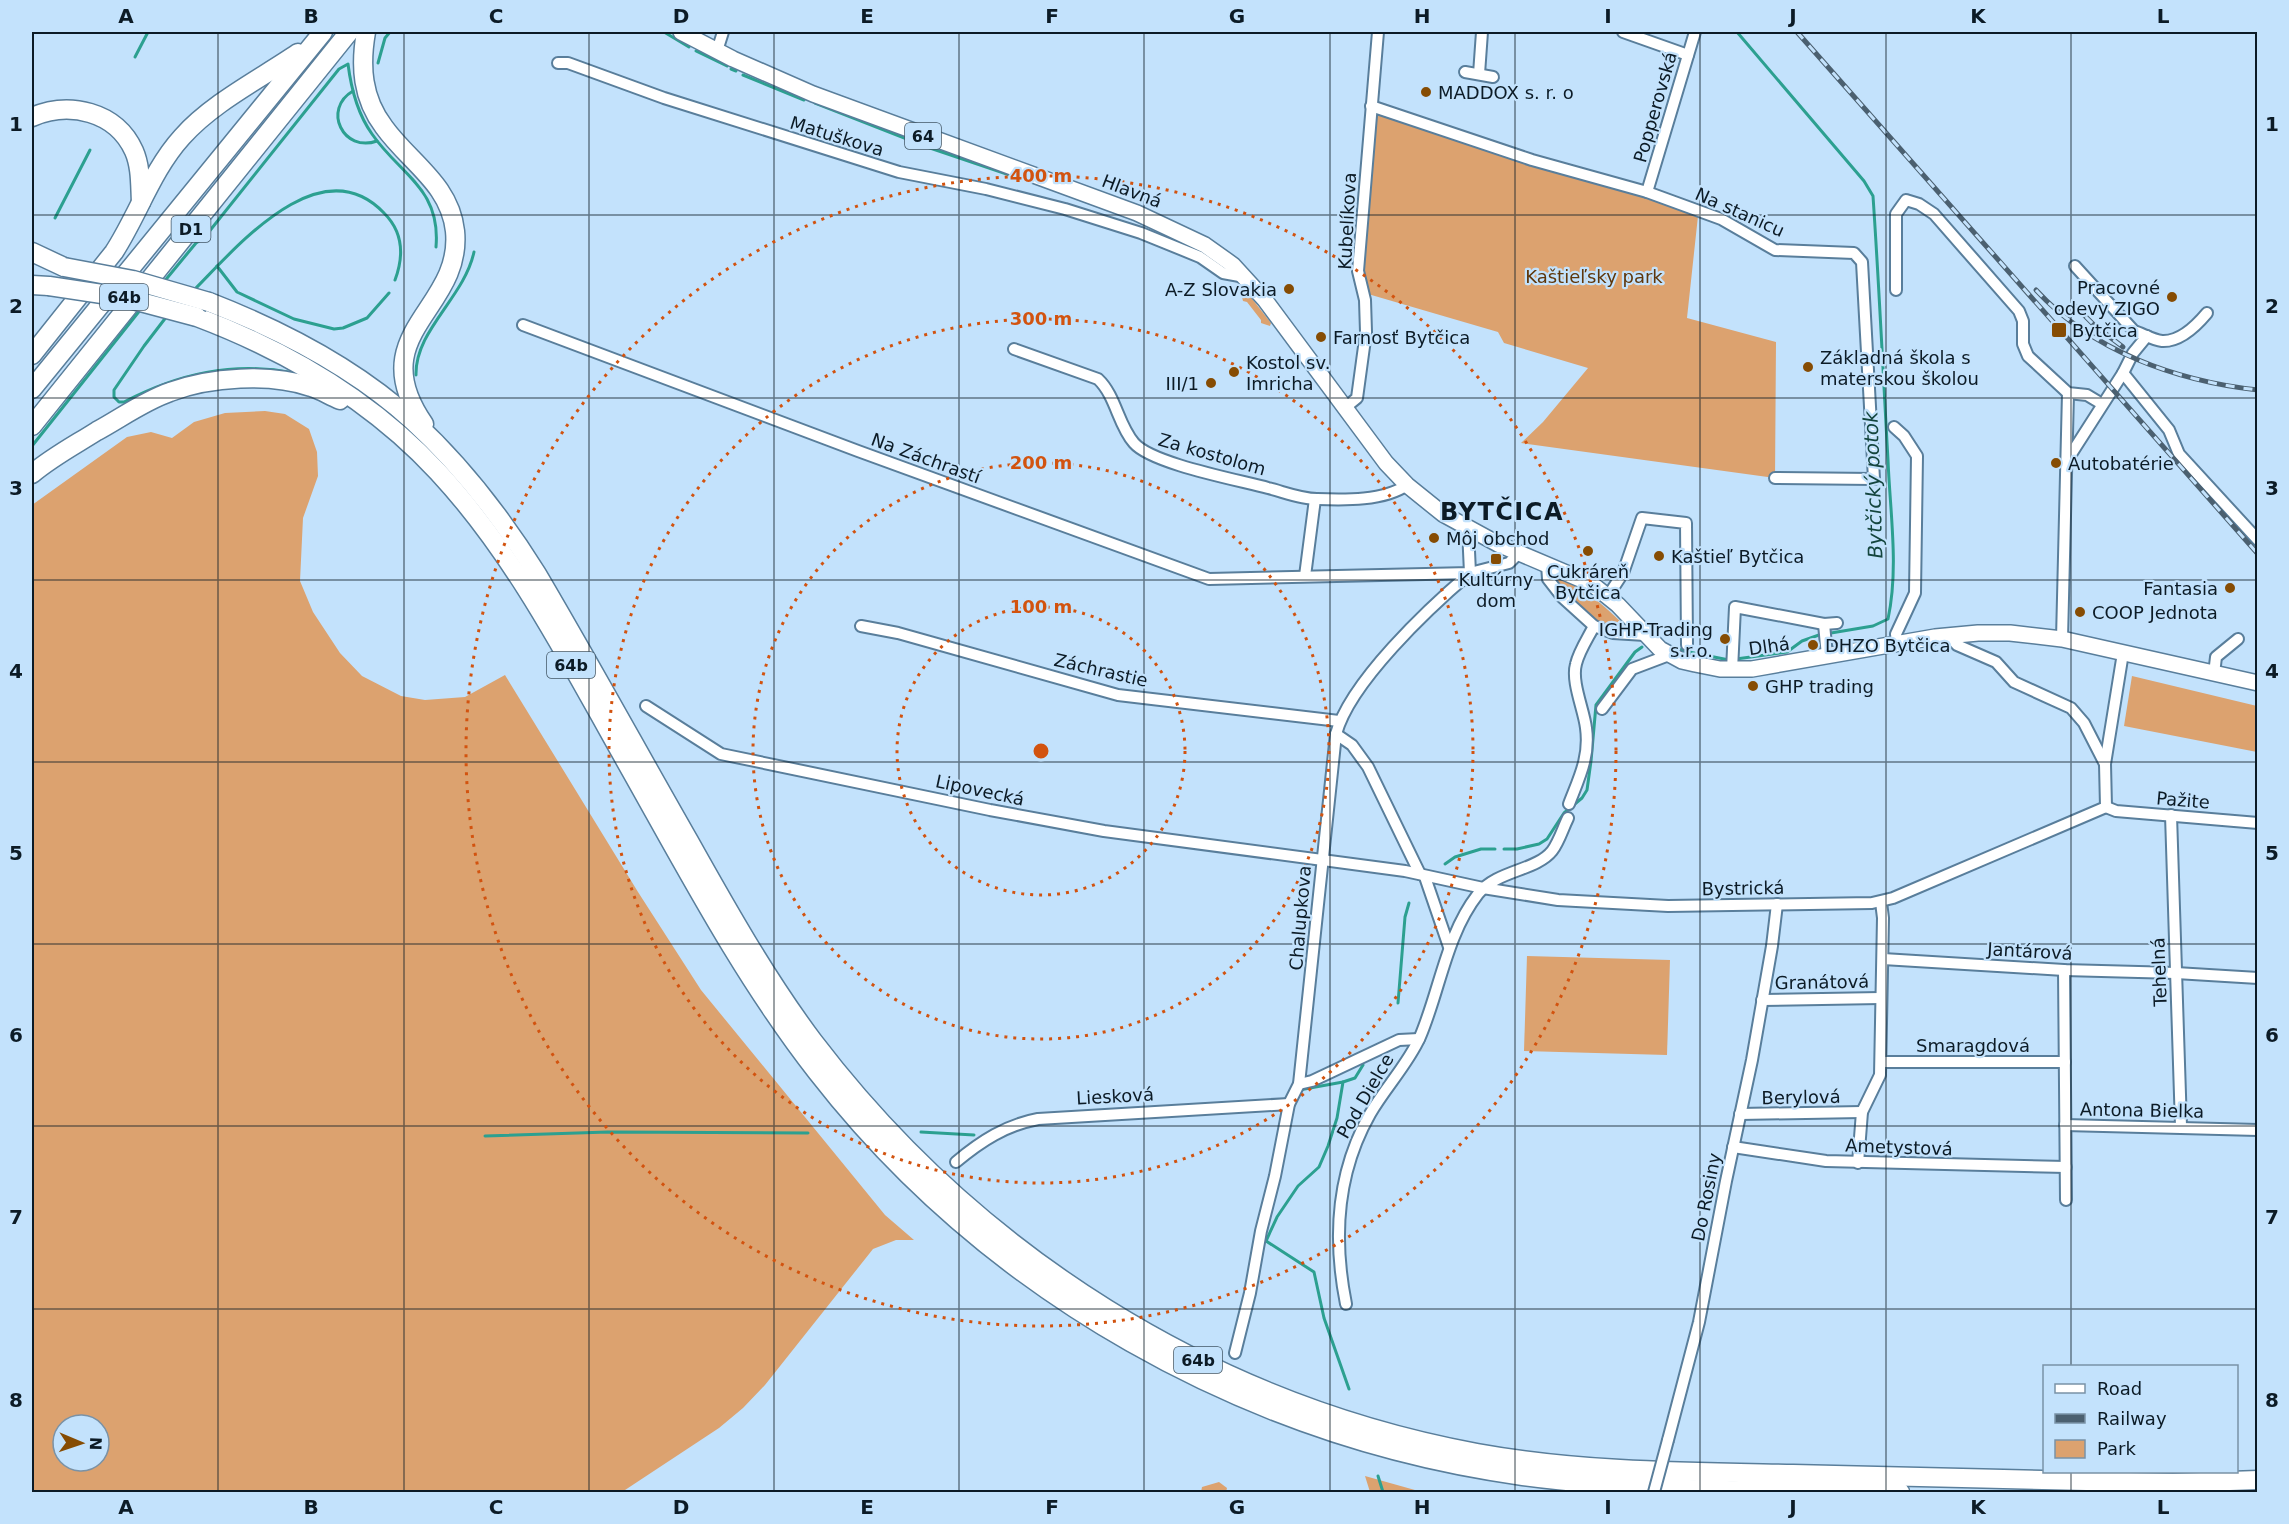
<svg xmlns="http://www.w3.org/2000/svg" width="2289" height="1524" viewBox="0 0 2289 1524" font-family="'DejaVu Sans',sans-serif">
<style>
.green{fill:#dca26f;fill-rule:evenodd}
.lines{fill:none;stroke-linecap:round;stroke-linejoin:round}
.stream{stroke:#2ca090;stroke-width:3}
.street-casing{stroke:#597e9b;stroke-width:14}
.primary-casing{stroke:#597e9b;stroke-width:18}
.highway-casing{stroke:#597e9b;stroke-width:21}
.street{stroke:#fff;stroke-width:10}
.primary{stroke:#fff;stroke-width:15}
.highway{stroke:#fff;stroke-width:18}
.rail-casing{stroke:#4b6070;stroke-width:5}
.rail{stroke:#c3e2fc;stroke-width:3;stroke-dasharray:9;stroke-linecap:butt}
.street-bridge-casing{stroke:#597e9b;stroke-width:14;stroke-linecap:butt}
.highway-bridge-casing{stroke:#597e9b;stroke-width:21;stroke-linecap:butt}
.street-bridge{stroke:#fff;stroke-width:10}
.highway-bridge{stroke:#fff;stroke-width:18}
.grid{fill:none;stroke:#0c1b26;stroke-width:1.5;stroke-opacity:0.55}
.ring{fill:none;stroke:#d2530f;stroke-width:3;stroke-dasharray:3 6}
.poi-dot{fill:#864c03;stroke:#c3e2fc;stroke-width:2}
.labels{text-anchor:middle;dominant-baseline:central;stroke-width:4.5;stroke-linejoin:round;paint-order:stroke}
.shield{fill:#c3e2fc;stroke:#435766;stroke-width:1.5}
.shield-label{font-size:16px;font-weight:bold;fill:#0c1b26}
.poi-label{font-size:18px;fill:#0c1b26;stroke:#c3e2fc;text-anchor:start}
.street-label{font-size:18px;fill:#0c1b26;stroke:#c3e2fc}
.park-label{font-size:18px;fill:#5e360a;stroke:#c3e2fc}
.water-label{font-size:20px;font-style:italic;fill:#14453e;stroke:#c3e2fc}
.district-label{font-size:24px;font-weight:bold;letter-spacing:1.5px;fill:#0c1b26;stroke:#c3e2fc}
.centre{fill:#d2530f;stroke:#c3e2fc;stroke-width:3}
.ring-label{font-size:18px;text-anchor:middle;font-weight:bold;fill:#d2530f;stroke:#c3e2fc;stroke-width:4.5;stroke-linejoin:round;paint-order:stroke}
.neatline{fill:none;stroke:#0c1b26;stroke-width:2}
.grid-label{font-size:20px;text-anchor:middle;font-weight:bold;fill:#0c1b26}
</style>
<rect width="100%" height="100%" fill="#c3e2fc"/>
<g class="green">
<polygon points="1380,114 1646,196 1698,216 1687,318 1776,342 1775,478 1521,443 1543,422 1588,368 1504,343 1498,332 1368,294 1362,276 1373,118"/>
<polygon points="1243,291 1246,291 1271,323 1270,326 1261,323 1261,320 1247,302 1243,301 1241,293"/>
<path d="M 265,411 L 285,414 L 309,429 L 317,452 L 318,476 L 303,518 L 300,581 L 313,612 L 340,653 L 362,676 L 401,696 L 425,700 L 465,697 L 505,675 L 638,892 L 701,990 L 885,1215 L 914,1240 L 896,1240 L 873,1249 L 765,1385 L 743,1408 L 719,1428 L 622,1492 L 33,1492 L 32,505 L 127,437 L 151,432 L 172,438 L 194,422 L 225,413 ZM 63,1425 L 99,1425 L 99,1461 L 63,1461 Z"/>
<path d="M 1554,576 C 1588,590 1606,607 1631,632 L 1601,627 L 1576,607 Z"/>
<polygon points="2132,676 2257,706 2257,752 2124,726"/>
<polygon points="1527,956 1670,960 1667,1055 1524,1051"/>
<polygon points="1365,1476 1422,1492 1370,1492"/>
<polygon points="1219,1482 1227,1488 1226,1492 1201,1492 1202,1487"/>
</g>
<g class="lines">
<g class="stream">
<polyline points="664,32 689,47"/>
<polyline points="696,51 727,66"/>
<polyline points="135,57 148,32"/>
<polyline points="378,63 385,38 390,32"/>
<polyline points="731,69 736,71"/>
<polyline points="743,75 804,100"/>
<path d="M 353,91 C 322,109 343,153 377,141"/>
<polyline points="815,103 930,148 1027,181"/>
<polyline points="55,218 90,150"/>
<polyline points="217,266 237,292 294,319 334,329 343,328 367,318 389,293"/>
<path d="M 163,283 L 196,243 L 204,238 L 339,69 L 348,64 C 351,88 357,113 372,134 C 400,175 441,188 436,247"/>
<path d="M 193,291 C 236,248 320,146 384,213 C 404,233 404,256 395,280"/>
<path d="M 167,316 L 144,346 L 114,390 L 114,397 L 119,402 L 124,402 C 178,374 233,361 294,373"/>
<path d="M 416,375 C 415,330 464,298 474,252"/>
<polyline points="32,446 141,309"/>
<polyline points="1673,647 1689,652 1729,660"/>
<path d="M 1736,659 L 1787,652 L 1802,641 L 1819,635 L 1873,626 L 1888,619 C 1899,568 1890,512 1888,460 C 1883,372 1879,284 1873,196 L 1864,181 L 1737,32"/>
<polyline points="1504,849 1517,849 1539,844 1547,839 1564,813 1582,798 1587,790 1591,761 1596,705 1635,652 1642,647"/>
<polyline points="1445,864 1455,857 1481,849 1495,849"/>
<polyline points="1398,1003 1405,917 1409,903"/>
<polyline points="1299,1090 1343,1082"/>
<polyline points="921,1132 974,1135"/>
<polyline points="485,1136 608,1132 808,1133"/>
<polyline points="1349,1389 1324,1318 1314,1272 1266,1241 1277,1217 1298,1186 1319,1167 1328,1146 1337,1118 1343,1082 1355,1078 1363,1065"/>
<polyline points="1378,1476 1383,1492"/>
</g>
<defs>
<g id="street">
<polyline points="1623,32 1688,55"/>
<polyline points="717,51 723,32"/>
<polyline points="558,63 568,63 664,98 899,172 986,189 1065,209 1141,233 1200,257 1223,273 1245,277"/>
<polyline points="1465,72 1493,77"/>
<polyline points="1479,74 1482,32"/>
<polyline points="1371,106 1532,160 1647,192 1721,219 1775,250 1854,253 1862,262 1874,479 1775,478"/>
<polyline points="1647,192 1695,32"/>
<path d="M 2075,266 L 2134,331 C 2143,334 2153,340 2162,341 C 2180,342 2197,325 2207,313"/>
<polyline points="1896,290 1896,214 1906,200 1919,204 1934,214 2019,311 2023,321 2023,344 2028,356 2068,393 2087,395 2102,404"/>
<polyline points="523,325 858,451 1209,579 1470,573 1509,563 1519,553"/>
<path d="M 1014,349 L 1098,379 C 1116,396 1118,425 1134,443 C 1152,464 1239,480 1268,488 C 1284,492 1301,499 1317,499 C 1345,500 1384,501 1407,485"/>
<polyline points="2123,373 2169,430 2179,454 2258,540"/>
<polyline points="1346,407 1357,398 1366,332 1365,300 1358,271 1378,32"/>
<polyline points="1894,427 1904,436 1917,456 1915,593 1896,634 1897,643"/>
<polyline points="2066,462 2123,373 2133,353 2147,336"/>
<polyline points="1468,529 1470,573"/>
<polyline points="1547,564 1548,579 1562,597 1594,626 1613,633 1645,635"/>
<polyline points="1305,576 1315,499"/>
<polyline points="1608,596 1623,573 1642,518 1686,523 1687,645"/>
<polyline points="1824,624 1827,656"/>
<polyline points="861,626 898,633 1118,695 1339,721"/>
<polyline points="1949,636 1957,645 1996,662 2014,682 2071,708 2084,723 2105,764"/>
<polyline points="2062,639 2068,393"/>
<polyline points="1732,670 1735,607 1824,624 1837,623"/>
<polyline points="2214,674 2216,657 2238,639"/>
<polyline points="646,706 721,754 990,810 1104,831 1405,871 1483,888 1558,900 1668,906 1872,903 1893,898 2106,807 2105,764 2123,653"/>
<polyline points="1602,709 1632,669 1669,655"/>
<polyline points="1336,734 1352,745 1368,767 1420,874"/>
<path d="M 1569,804 C 1579,778 1590,757 1586,728 C 1584,710 1571,682 1576,664 C 1579,651 1588,638 1594,626"/>
<polyline points="2106,807 2116,811 2258,823"/>
<polyline points="2171,815 2181,1126"/>
<polyline points="1425,877 1449,947"/>
<polyline points="1883,959 2064,970 2176,973 2258,978"/>
<polyline points="2064,970 2066,1200"/>
<polyline points="1762,1000 1881,998"/>
<polyline points="1881,1062 2065,1062"/>
<polyline points="1299,1084 1312,1081 1399,1040 1419,1039"/>
<polyline points="1740,1114 1862,1112"/>
<polyline points="2065,1125 2258,1130"/>
<polyline points="1733,1147 1826,1161 2066,1167"/>
<path d="M 956,1162 C 981,1141 1006,1125 1038,1119 L 1289,1104"/>
<polyline points="1858,1163 1862,1112 1880,1075 1883,918 1881,902"/>
<path d="M 1346,1304 C 1333,1239 1337,1172 1370,1114 C 1385,1088 1408,1064 1420,1037 C 1440,990 1446,935 1478,894 C 1497,870 1536,871 1552,851 C 1559,842 1563,828 1568,818"/>
<path d="M 1235,1353 L 1250,1293 L 1261,1231 L 1275,1176 L 1289,1104 L 1299,1084 L 1336,734 C 1350,682 1429,608 1470,573"/>
<polyline points="1668,1440 1699,1322 1726,1181 1752,1060 1772,946 1777,904"/>
</g>
<polyline id="primary" points="681,32 733,59 813,94 1137,213 1205,245 1233,265 1265,300 1386,463 1407,485 1443,514 1498,544 1592,584 1618,605 1660,649 1682,661 1695,664 1720,669 1752,669 1935,637 1978,633 2010,633 2062,639 2258,683"/>
<g id="highway">
<path d="M 366,32 C 360,66 362,98 384,127 C 409,162 450,184 455,231 C 463,310 361,333 424,424"/>
<path d="M 32,117 C 69,101 116,111 134,151 C 141,167 140,185 141,202"/>
<polyline points="32,252 64,267"/>
<polyline points="32,285 49,286"/>
<path d="M 209,302 C 281,330 355,368 413,421 C 462,466 502,518 537,574 C 589,662 638,752 689,841 C 727,909 766,978 813,1041 C 976,1255 1212,1404 1477,1453 C 1582,1472 1688,1472 1793,1474 C 1920,1477 2046,1480 2173,1483 L 2258,1480"/>
<path d="M 197,317 C 287,351 372,401 438,472 C 516,556 569,661 625,760 C 685,866 742,976 817,1072 C 988,1292 1247,1438 1523,1476 C 1648,1493 1775,1490 1900,1492"/>
<path d="M 32,355 L 114,252 C 138,215 152,170 182,137 C 212,103 260,79 298,53"/>
<polyline points="32,389 323,32"/>
<polyline points="32,426 349,32"/>
<path d="M 32,474 C 52,457 75,445 97,431 C 121,418 144,401 170,392 C 210,377 270,373 311,387 C 321,390 330,396 340,400"/>
</g>
</defs>
<use href="#street" class="street-casing"/>
<use href="#primary" class="primary-casing"/>
<use href="#highway" class="highway-casing"/>
<use href="#street" class="street"/>
<use href="#primary" class="primary"/>
<use href="#highway" class="highway"/>
<defs>
<g id="rail">
<polyline points="1797,32 2258,554"/>
<path d="M 2036,290 C 2092,351 2176,381 2258,390"/>
<polyline points="2073,304 2094,325 2123,347"/>
</g>
</defs>
<use href="#rail" class="rail-casing"/>
<use href="#rail" class="rail"/>
<defs>
<polyline id="street-bridge" points="1654,1492 1668,1440"/>
<g id="highway-bridge">
<polyline points="64,267 133,280 209,302"/>
<polyline points="49,286 122,297 197,317"/>
</g>
</defs>
<use href="#street-bridge" class="street-bridge-casing"/>
<use href="#highway-bridge" class="highway-bridge-casing"/>
<use href="#street-bridge" class="street-bridge"/>
<use href="#highway-bridge" class="highway-bridge"/>
</g>
<path class="grid" d="M 218,32 L 218,1492M 404,32 L 404,1492M 589,32 L 589,1492M 774,32 L 774,1492M 959,32 L 959,1492M 1144,32 L 1144,1492M 1330,32 L 1330,1492M 1515,32 L 1515,1492M 1700,32 L 1700,1492M 1886,32 L 1886,1492M 2071,32 L 2071,1366M 32,215 L 2258,215M 32,398 L 2258,398M 32,580 L 2258,580M 32,762 L 2258,762M 32,944 L 2258,944M 32,1126 L 2258,1126M 32,1309 L 2258,1309M 2071,1472 L 2071,1492"/>
<g class="ring">
<circle cx="1041" cy="751" r="144"/>
<circle cx="1041" cy="751" r="288"/>
<circle cx="1041" cy="751" r="432"/>
<circle cx="1041" cy="751" r="575"/>
</g>
<g class="poi-dot">
<circle cx="1426" cy="92" r="6"/>
<circle cx="1289" cy="289" r="6"/>
<circle cx="2172" cy="297" r="6"/>
<rect x="2051" y="322" width="16" height="16" rx="3"/>
<circle cx="1321" cy="337" r="6"/>
<circle cx="1808" cy="367" r="6"/>
<circle cx="1234" cy="372" r="6"/>
<circle cx="1211" cy="383" r="6"/>
<circle cx="2056" cy="463" r="6"/>
<circle cx="1434" cy="538" r="6"/>
<circle cx="1588" cy="551" r="6"/>
<circle cx="1659" cy="556" r="6"/>
<rect x="1490" y="553" width="12" height="12" rx="3"/>
<circle cx="2230" cy="588" r="6"/>
<circle cx="2080" cy="612" r="6"/>
<circle cx="1725" cy="639" r="6"/>
<circle cx="1813" cy="645" r="6"/>
<circle cx="1753" cy="686" r="6"/>
</g>
<g class="labels">
<g class="shield">
<rect x="905" y="123" width="36" height="26" rx="4.5"/>
<rect x="171.5" y="216" width="39" height="26" rx="4.5"/>
<rect x="100" y="284" width="48" height="26" rx="4.5"/>
<rect x="547" y="652" width="48" height="26" rx="4.5"/>
<rect x="1174" y="1347" width="48" height="26" rx="4.5"/>
</g>
<g class="shield-label">
<text x="923" y="136">64</text>
<text x="191" y="229">D1</text>
<text x="124" y="297">64b</text>
<text x="571" y="665">64b</text>
<text x="1198" y="1360">64b</text>
</g>
<g class="poi-label">
<text x="1438" y="92">MADDOX s. r. o</text>
<text x="2160" y="287" text-anchor="end">Pracovné<tspan x="2160" dy="21">odevy ZIGO</tspan></text>
<text x="1277" y="289" text-anchor="end">A-Z Slovakia</text>
<text x="2072" y="330">Bytčica</text>
<text x="1333" y="337">Farnosť Bytčica</text>
<text x="1820" y="357">Základná škola s<tspan x="1820" dy="21">materskou školou</tspan></text>
<text x="1246" y="362">Kostol sv.<tspan x="1246" dy="21">Imricha</tspan></text>
<text x="1199" y="383" text-anchor="end">III/1</text>
<text x="2068" y="463">Autobatérie</text>
<text x="1446" y="538">Môj obchod</text>
<text x="1671" y="556">Kaštieľ Bytčica</text>
<text x="1588" y="571" text-anchor="middle">Cukráreň<tspan x="1588" dy="21">Bytčica</tspan></text>
<text x="1496" y="579" text-anchor="middle">Kultúrny<tspan x="1496" dy="21">dom</tspan></text>
<text x="2218" y="588" text-anchor="end">Fantasia</text>
<text x="2092" y="612">COOP Jednota</text>
<text x="1713" y="629" text-anchor="end">IGHP-Trading<tspan x="1713" dy="21">s.r.o.</tspan></text>
<text x="1825" y="645">DHZO Bytčica</text>
<text x="1765" y="686">GHP trading</text>
</g>
<g class="street-label">
<text transform="translate(1655 107) rotate(-74)">Popperovská</text>
<text transform="translate(837 136) rotate(17)">Matuškova</text>
<text transform="translate(1132 191) rotate(21)">Hlavná</text>
<text transform="translate(1740 212) rotate(24)">Na stanicu</text>
<text transform="translate(1347 221) rotate(-87)">Kubelíkova</text>
<text transform="translate(1212 454) rotate(16)">Za kostolom</text>
<text transform="translate(926 458) rotate(20)">Na Záchrastí</text>
<text transform="translate(1769 646) rotate(-8)">Dlhá</text>
<text transform="translate(1101 670) rotate(13)">Záchrastie</text>
<text transform="translate(980 790) rotate(12)">Lipovecká</text>
<text transform="translate(2183 800) rotate(5)">Pažite</text>
<text transform="translate(1743 888) rotate(-1)">Bystrická</text>
<text transform="translate(1300 918) rotate(-85)">Chalupkova</text>
<text transform="translate(2030 951) rotate(3)">Jantárová</text>
<text transform="translate(2159 972) rotate(-92)">Tehelná</text>
<text transform="translate(1822 982) rotate(-1)">Granátová</text>
<text x="1973" y="1045">Smaragdová</text>
<text transform="translate(1115 1096) rotate(-3)">Liesková</text>
<text transform="translate(1365 1096) rotate(-60)">Pod Dielce</text>
<text transform="translate(1801 1097) rotate(-1)">Berylová</text>
<text transform="translate(2142 1110) rotate(1)">Antona Bielka</text>
<text transform="translate(1899 1147) rotate(2)">Ametystová</text>
<text transform="translate(1706 1197) rotate(-79)">Do Rosiny</text>
</g>
<g class="park-label">
<text x="1594" y="276">Kaštieľsky park</text>
</g>
<g class="water-label">
<text transform="translate(1873 485) rotate(-92)">Bytčický potok</text>
</g>
<g class="district-label">
<text x="1502" y="512">BYTČICA</text>
</g>
</g>
<circle cx="1041" cy="751" r="9" class="centre"/>
<g class="ring-label">
<text x="1041" y="182">400 m</text>
<text x="1041" y="325">300 m</text>
<text x="1041" y="469">200 m</text>
<text x="1041" y="613">100 m</text>
</g>
<rect width="2289" height="1524" fill="none" stroke="#c3e2fc" stroke-width="66"/>
<rect x="2043" y="1365" width="195" height="108" fill="#c3e2fc" stroke="#7a92a6" stroke-width="1.5"/>
<rect x="2055" y="1384" width="30" height="9" fill="#ffffff" stroke="#7a92a6" stroke-width="1.5"/>
<text x="2097" y="1395" font-size="18" fill="#0c1b26">Road</text>
<rect x="2055" y="1414" width="30" height="9" fill="#4b6070" stroke="#7a92a6" stroke-width="1.5"/>
<text x="2097" y="1425" font-size="18" fill="#0c1b26">Railway</text>
<rect x="2055" y="1440" width="30" height="18" fill="#dca26f" stroke="#7a92a6" stroke-width="1.5"/>
<text x="2097" y="1455" font-size="18" fill="#0c1b26">Park</text>
<g transform="translate(81 1443) rotate(92)"><circle r="28" fill="#c3e2fc" stroke="#7a92a6" stroke-width="1.5"/>
<path d="M0-4.5L10 22L0 15L-10 22Z" fill="#864c03"/>
<text y="-9" font-size="16" font-weight="bold" text-anchor="middle" fill="#0c1b26">N</text>
</g>
<rect x="33" y="33" width="2223" height="1458" class="neatline"/>
<g class="grid-label">
<text x="126" y="23">A</text>
<text x="311" y="23">B</text>
<text x="496" y="23">C</text>
<text x="681" y="23">D</text>
<text x="867" y="23">E</text>
<text x="1052" y="23">F</text>
<text x="1237" y="23">G</text>
<text x="1422" y="23">H</text>
<text x="1608" y="23">I</text>
<text x="1793" y="23">J</text>
<text x="1978" y="23">K</text>
<text x="2163" y="23">L</text>
<text x="16" y="131">1</text>
<text x="2272" y="131">1</text>
<text x="16" y="313">2</text>
<text x="2272" y="313">2</text>
<text x="16" y="495">3</text>
<text x="2272" y="495">3</text>
<text x="16" y="678">4</text>
<text x="2272" y="678">4</text>
<text x="16" y="860">5</text>
<text x="2272" y="860">5</text>
<text x="16" y="1042">6</text>
<text x="2272" y="1042">6</text>
<text x="16" y="1224">7</text>
<text x="2272" y="1224">7</text>
<text x="16" y="1407">8</text>
<text x="2272" y="1407">8</text>
<text x="126" y="1514">A</text>
<text x="311" y="1514">B</text>
<text x="496" y="1514">C</text>
<text x="681" y="1514">D</text>
<text x="867" y="1514">E</text>
<text x="1052" y="1514">F</text>
<text x="1237" y="1514">G</text>
<text x="1422" y="1514">H</text>
<text x="1608" y="1514">I</text>
<text x="1793" y="1514">J</text>
<text x="1978" y="1514">K</text>
<text x="2163" y="1514">L</text>
</g>
</svg>
